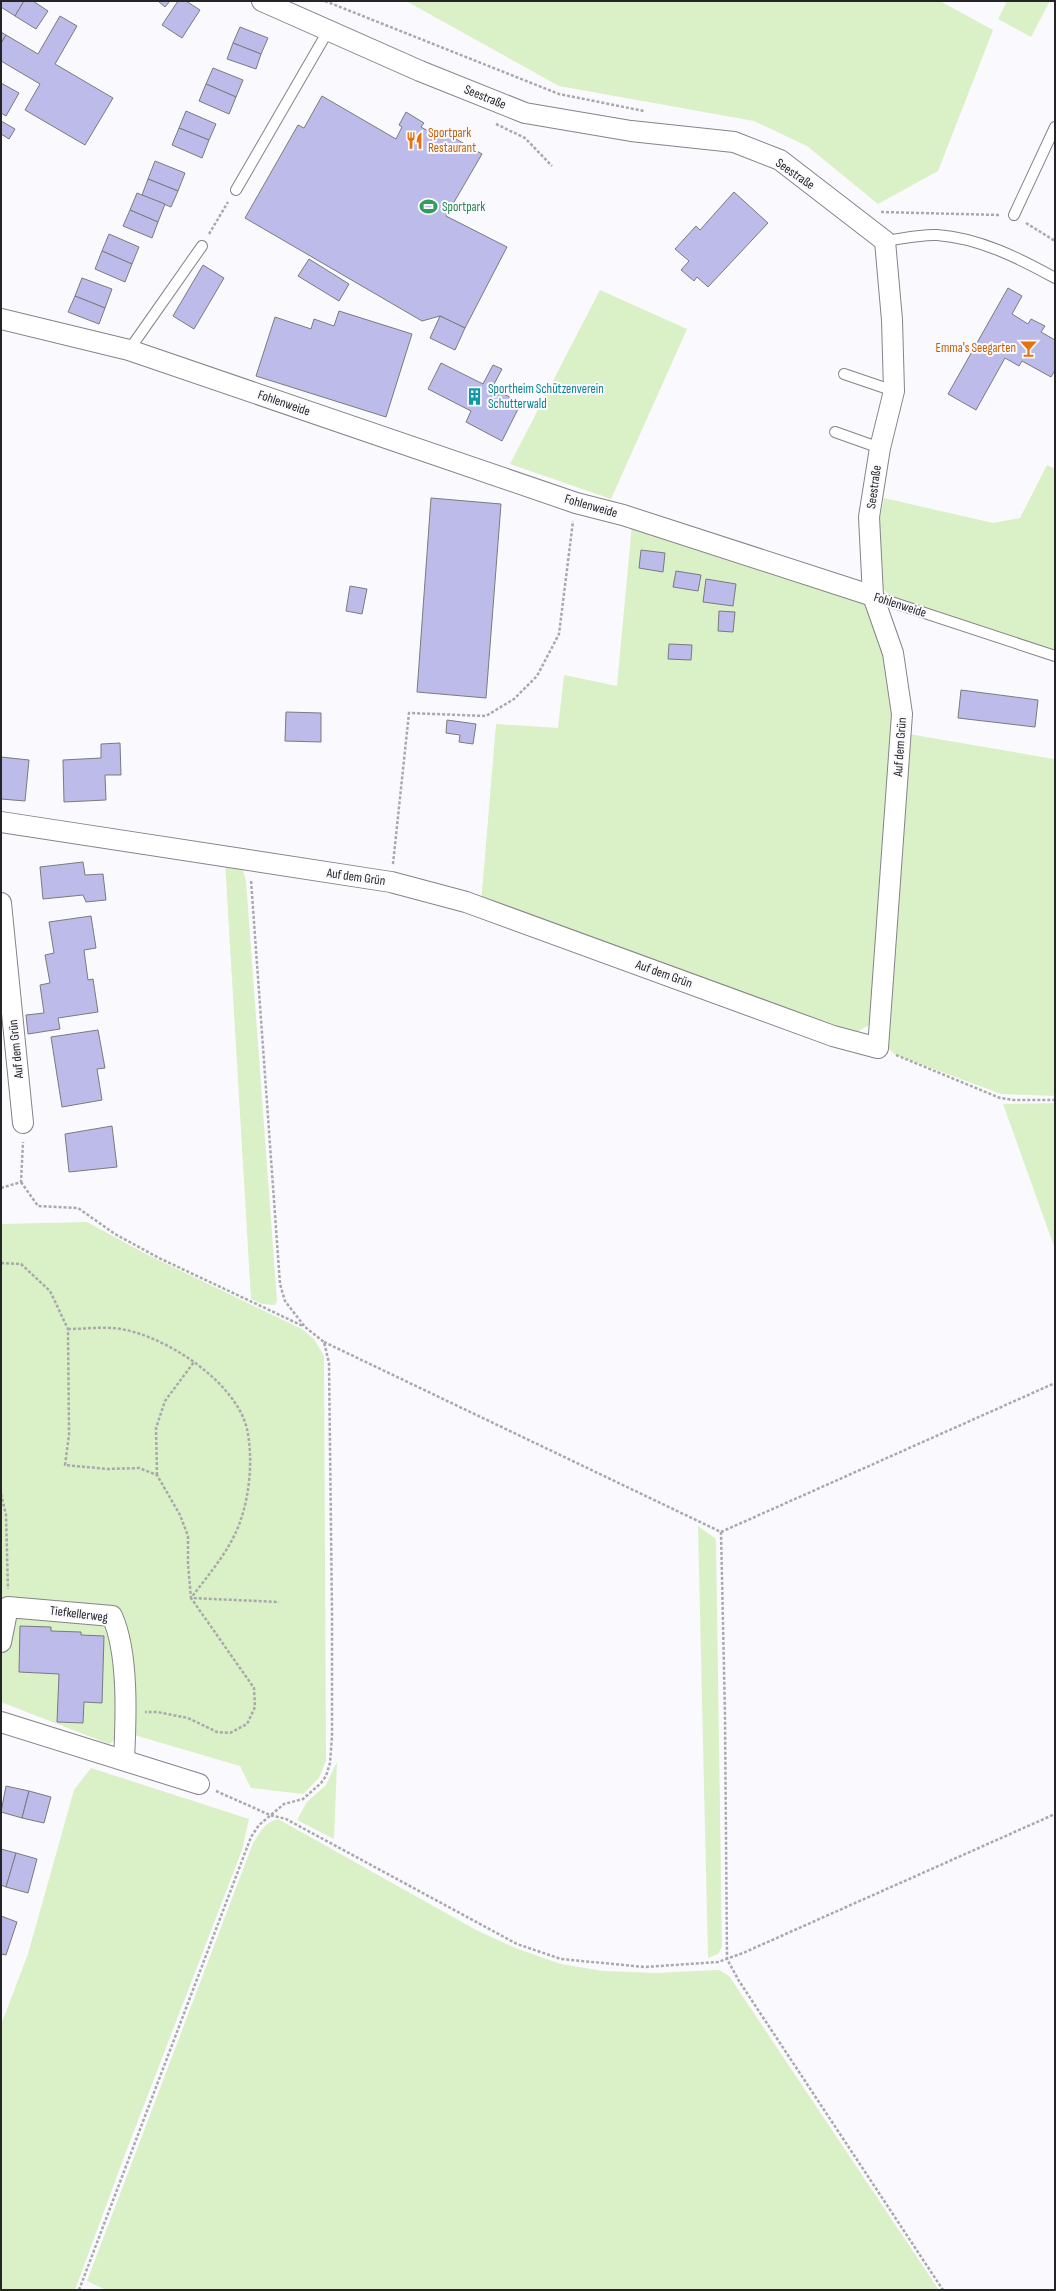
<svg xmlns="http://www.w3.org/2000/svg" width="1056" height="2291" viewBox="0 0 1056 2291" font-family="'Sofia Sans Condensed',sans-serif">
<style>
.green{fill:#daf0c7}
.building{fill:#bcbbea;stroke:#7a7a7f}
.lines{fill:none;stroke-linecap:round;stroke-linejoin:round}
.lane-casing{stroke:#848488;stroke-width:12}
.street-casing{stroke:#848488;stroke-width:22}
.path{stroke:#a9a9ad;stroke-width:2.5;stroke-dasharray:3 2;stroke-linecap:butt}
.lane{stroke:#fff;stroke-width:10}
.street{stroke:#fff;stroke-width:20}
.labels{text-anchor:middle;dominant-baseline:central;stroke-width:4;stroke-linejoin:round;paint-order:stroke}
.street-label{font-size:13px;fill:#252527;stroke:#fafafe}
.food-label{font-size:13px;fill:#c56008;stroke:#fafafe;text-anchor:start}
.leisure-label{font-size:13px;fill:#27864d;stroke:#fafafe;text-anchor:start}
.culture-label{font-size:13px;fill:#0d838f;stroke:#fafafe;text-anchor:start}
</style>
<rect width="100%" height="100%" fill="#fafafe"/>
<g class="green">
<polygon points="406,1 940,1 993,30 938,171 878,204 807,146 754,121 559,86"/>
<polygon points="1007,1 1050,1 1031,37 998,19"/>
<polygon points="600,290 687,329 611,499 510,464"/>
<polygon points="1047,465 1055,469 1055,652 893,598 881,587 876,536 884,498 993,523 1020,518"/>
<polygon points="632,524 870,604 884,650 895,713 871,1024 855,1033 844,1034 481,904 496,724 558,728 564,675 617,686"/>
<polygon points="909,734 1054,759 1055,745 1055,1096 1001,1094 894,1054 887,1047"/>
<polygon points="225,861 242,867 246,881 277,1301 275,1305 262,1304 251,1299"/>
<polygon points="1055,1103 1055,1249 1003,1104"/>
<polygon points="87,1222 146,1254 302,1329 314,1339 324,1356 326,1761 319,1778 303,1794 251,1788 240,1766 124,1732 109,1744 1,1702 1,1224"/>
<polygon points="698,1526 716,1539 722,1947 718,1954 708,1958"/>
<polygon points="337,1762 334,1839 297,1820 307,1802 326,1785"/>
<polygon points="91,1768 249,1819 242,1850 124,2157 75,2290 1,2290 1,2025 28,1954 74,1790"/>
<path d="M 278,1819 L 478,1931 L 518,1949 L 561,1964 L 603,1971 L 655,1973 L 719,1970 L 729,1976 L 939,2290 L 106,2290 L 87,2281 L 253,1843 C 260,1833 264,1822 278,1819 Z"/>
</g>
<g class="building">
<polygon points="1,1 24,1 15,16 1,7"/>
<polygon points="24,1 33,1 48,11 36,29 15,16"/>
<polygon points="158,1 170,1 165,7"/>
<polygon points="178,1 186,1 200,10 182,38 162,25"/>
<polygon points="60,16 77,26 55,64 113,98 85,145 25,110 40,84 1,61 1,43 6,35 38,54"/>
<polygon points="240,27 268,38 261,54 233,43"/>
<polygon points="1,32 6,35 1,43"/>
<polygon points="233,43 261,54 256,69 227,59"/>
<polygon points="213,68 243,80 236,97 206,84"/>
<polygon points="1,83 19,93 6,116 1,113"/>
<polygon points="206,84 236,97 229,114 199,101"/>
<polygon points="322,96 396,139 402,127 399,125 406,112 424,123 421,127 440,138 444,132 482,154 446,216 507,247 465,328 440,316 422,321 245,218 298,125 304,128"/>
<polygon points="186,111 216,124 209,140 179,128"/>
<polygon points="1,121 15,129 9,139 1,134"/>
<polygon points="179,128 209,140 202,158 172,145"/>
<polygon points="155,161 185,173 178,191 148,179"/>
<polygon points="148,179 178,191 171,207 142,195"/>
<polygon points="734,192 768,223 708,287 697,277 694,281 681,270 689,261 675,249 696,226 700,230"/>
<polygon points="137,193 165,204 158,222 130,210"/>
<polygon points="130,210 158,222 152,238 123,226"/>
<polygon points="109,234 139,247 132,264 102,251"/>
<polygon points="102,251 132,264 125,282 95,269"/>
<polygon points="309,259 349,284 339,301 298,276"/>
<polygon points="203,265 224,278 194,329 173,316"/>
<polygon points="82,278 112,289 105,308 75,296"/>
<polygon points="1008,288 1022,296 1012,314 1028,324 1031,319 1045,326 1041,332 1055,340 1055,370 1051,377 1022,361 1019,366 1005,358 976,410 948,394"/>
<polygon points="75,296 105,308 99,324 68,312"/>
<polygon points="339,311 412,334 386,417 256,376 275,317 311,329 314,319 334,326"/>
<polygon points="440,316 465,328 455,350 430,338"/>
<polygon points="441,363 483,384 493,365 502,369 492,388 521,403 502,441 466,422 471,411 428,389"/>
<polygon points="431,498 501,504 486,698 417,692"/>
<polygon points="641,550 665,553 663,572 639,568"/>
<polygon points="676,571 701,575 698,591 673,587"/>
<polygon points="706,579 736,584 733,606 703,602"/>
<polygon points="350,586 367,589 362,614 346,611"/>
<polygon points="719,611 735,612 733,632 718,631"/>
<polygon points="669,644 692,645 691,660 668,659"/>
<polygon points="961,690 1038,700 1035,727 958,718"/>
<polygon points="286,712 321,713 321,742 285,741"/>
<polygon points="447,720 476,724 473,744 459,742 460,735 446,733"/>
<polygon points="120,743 121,775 105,775 106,800 64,802 63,760 101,758 101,744"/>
<polygon points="1,757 29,760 25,801 1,799"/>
<polygon points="83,862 85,875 103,874 106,900 86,902 83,895 43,899 40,867"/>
<polygon points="91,916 96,948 84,950 88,980 93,979 98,1012 58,1018 60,1029 28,1034 26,1015 44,1013 40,985 50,983 45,955 54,953 49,922"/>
<polygon points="98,1030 105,1068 97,1069 102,1100 62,1107 51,1037"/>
<polygon points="112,1126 117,1167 69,1172 65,1134"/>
<polygon points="20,1626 51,1627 51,1631 81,1632 81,1635 104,1636 102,1703 84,1702 83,1723 57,1722 59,1674 19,1672"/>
<polygon points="6,1786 29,1791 22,1818 1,1812"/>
<polygon points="29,1791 51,1797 44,1823 22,1818"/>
<polygon points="1,1849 16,1853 6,1887 1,1885"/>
<polygon points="16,1853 37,1859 28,1893 6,1887"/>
<polygon points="1,1916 17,1922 6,1955 1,1954"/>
</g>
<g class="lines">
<defs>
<g id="lane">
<polyline points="236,190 328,31"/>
<polyline points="1014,215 1055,127"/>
<path d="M 885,241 C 901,239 921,234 937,235 C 979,238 1019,258 1055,278"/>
<polyline points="129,350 202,246"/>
<polyline points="844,374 894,391"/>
<polyline points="835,432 880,448"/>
<polyline points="873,596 1055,656"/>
</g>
<g id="street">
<polyline points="1,319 129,350 576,503 623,515 873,596"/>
<polyline points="1,822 391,882 466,902 833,1036 878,1048 902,714 893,653 873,596 869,517 880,448 894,391 892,320 885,241 780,160 734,142 631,131 525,113 420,71 262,1"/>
<polyline points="1,903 23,1123"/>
<path d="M 1,1642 L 8,1607 L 112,1616 C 129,1653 126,1720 124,1760"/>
<polyline points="1,1722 199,1784"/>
</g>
</defs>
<use href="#lane" class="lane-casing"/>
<use href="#street" class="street-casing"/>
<g class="path">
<polyline points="325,1 559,94 644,111"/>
<polyline points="496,124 525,138 552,166"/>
<polyline points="881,212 1000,215"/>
<polyline points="1026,223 1055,241"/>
<polyline points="209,234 228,202"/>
<polyline points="393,864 409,713 486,716 514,699 537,676 559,634 573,521"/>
<polyline points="896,1055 1000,1098 1014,1100 1055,1100"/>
<polyline points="21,1182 38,1206 78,1208 115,1234 159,1258 303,1326"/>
<polyline points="1,1188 21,1182 23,1142"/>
<polyline points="1,1263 21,1264 50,1291 68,1329 69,1435 65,1465 107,1469 139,1468 157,1475 180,1515 188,1536 188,1564 191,1598 279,1602"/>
<path d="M 68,1329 C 83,1329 99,1327 113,1328 C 161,1332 236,1381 247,1429 C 253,1456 250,1493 241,1519 C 232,1548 209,1574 191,1598 L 254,1688 L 255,1707 L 247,1724 L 230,1733 L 217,1732 L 188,1718 L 157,1712 L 145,1712"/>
<polyline points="324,1342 721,1532 725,1715 727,1959 739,1981 943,2290"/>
<polyline points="157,1475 156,1428 165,1401 194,1362"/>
<polyline points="1,1494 6,1515 8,1589"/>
<polyline points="721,1532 1055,1383"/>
<polyline points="216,1791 270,1815 286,1819 517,1944 561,1959 645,1967 718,1962 743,1953 1055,1814"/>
<polyline points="79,2290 251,1837 259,1825 284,1804 303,1799 321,1783 326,1776 330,1763 332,1737 332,1614 329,1363 324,1342 305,1327 285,1301 280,1284 251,880"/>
</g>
<use href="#lane" class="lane"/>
<use href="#street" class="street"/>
</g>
<defs>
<symbol id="restaurant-bare" viewBox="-9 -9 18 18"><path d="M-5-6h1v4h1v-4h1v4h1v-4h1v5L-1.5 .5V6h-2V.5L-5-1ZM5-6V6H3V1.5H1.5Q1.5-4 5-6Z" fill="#e8710a" stroke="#fafafe" stroke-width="2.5" paint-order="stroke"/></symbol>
<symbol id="stadium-bare" viewBox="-9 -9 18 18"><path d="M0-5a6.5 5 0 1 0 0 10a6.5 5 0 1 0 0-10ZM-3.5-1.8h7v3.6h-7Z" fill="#2e9e5b" stroke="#fafafe" stroke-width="2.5" paint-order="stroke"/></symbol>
<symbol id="bar-bare" viewBox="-9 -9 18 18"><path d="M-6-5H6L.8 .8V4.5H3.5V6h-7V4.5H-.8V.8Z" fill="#e8710a" stroke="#fafafe" stroke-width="2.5" paint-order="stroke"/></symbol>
<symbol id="building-bare" viewBox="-9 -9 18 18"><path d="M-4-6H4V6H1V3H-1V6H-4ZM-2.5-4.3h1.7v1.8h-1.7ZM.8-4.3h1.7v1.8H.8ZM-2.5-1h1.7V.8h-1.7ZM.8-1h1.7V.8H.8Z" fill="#0f9aa8" stroke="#fafafe" stroke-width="2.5" paint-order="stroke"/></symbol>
</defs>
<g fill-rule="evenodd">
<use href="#restaurant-bare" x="402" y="128" width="25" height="25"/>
<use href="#stadium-bare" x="416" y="194" width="25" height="25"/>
<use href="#bar-bare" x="1016" y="336" width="25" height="25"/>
<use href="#building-bare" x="462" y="384" width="25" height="25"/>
</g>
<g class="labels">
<g class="street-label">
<text transform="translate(485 97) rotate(22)">Seestraße</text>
<text transform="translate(795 174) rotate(35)">Seestraße</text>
<text transform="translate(284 403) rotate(19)">Fohlenweide</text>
<text transform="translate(874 487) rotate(-82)">Seestraße</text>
<text transform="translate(591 506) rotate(16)">Fohlenweide</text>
<text transform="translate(900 605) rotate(18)">Fohlenweide</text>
<text transform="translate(900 747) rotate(-86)">Auf dem Grün</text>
<text transform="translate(356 877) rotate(8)">Auf dem Grün</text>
<text transform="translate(664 974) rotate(20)">Auf dem Grün</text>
<text transform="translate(16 1049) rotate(-96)">Auf dem Grün</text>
<text transform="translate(79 1614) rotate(7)">Tiefkellerweg</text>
</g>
<g class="food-label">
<text x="428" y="133">Sportpark<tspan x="428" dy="15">Restaurant</tspan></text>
<text x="1016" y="348" text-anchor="end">Emma's Seegarten</text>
</g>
<g class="leisure-label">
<text x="442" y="207">Sportpark</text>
</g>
<g class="culture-label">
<text x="488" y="389">Sportheim Schützenverein<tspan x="488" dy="15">Schutterwald</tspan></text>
</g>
</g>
<rect width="1056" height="2291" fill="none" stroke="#252527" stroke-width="4"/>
</svg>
